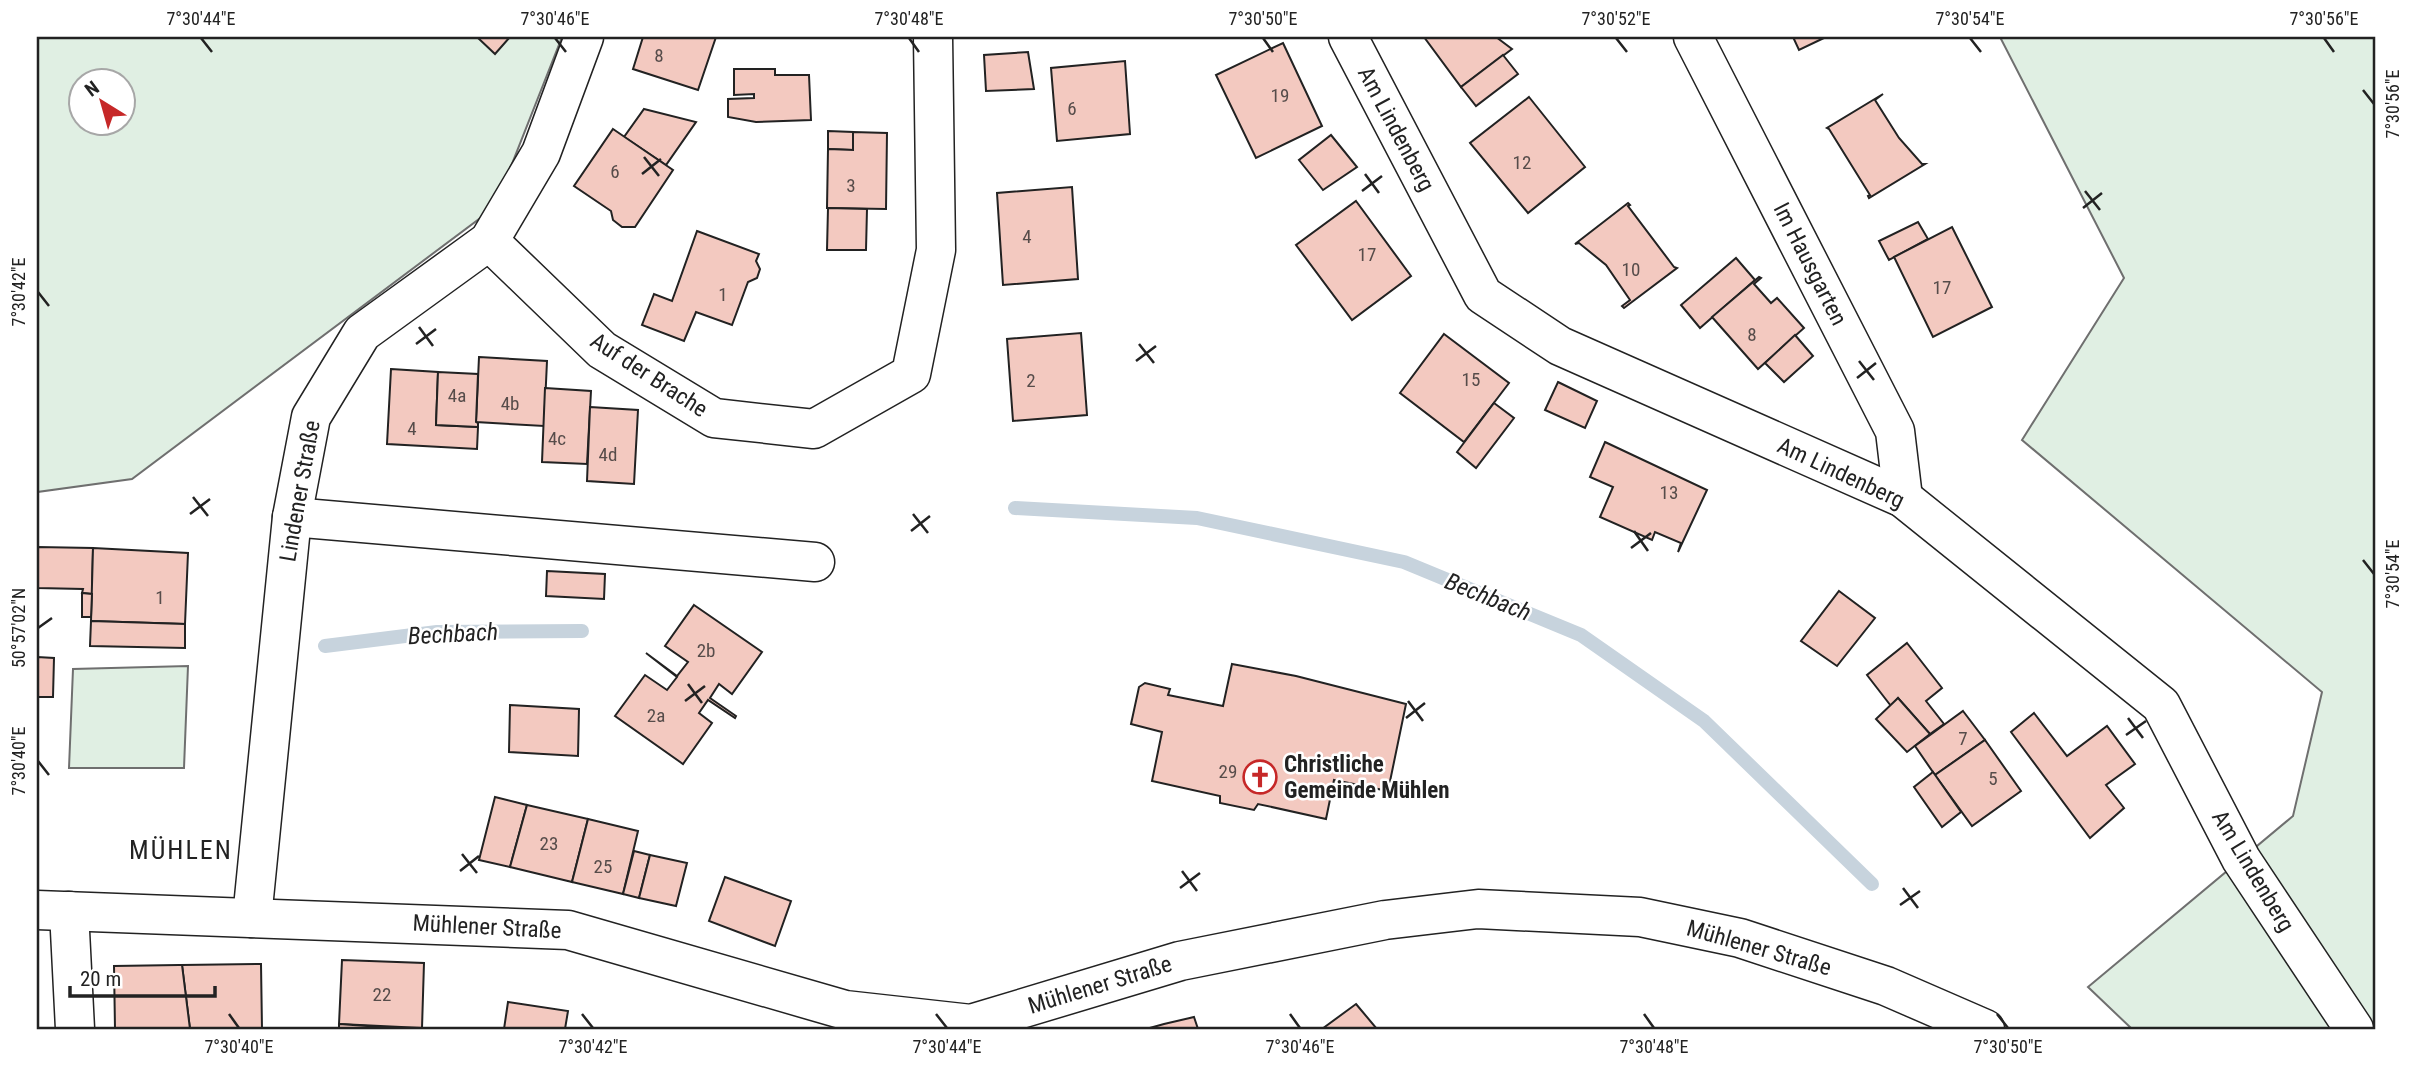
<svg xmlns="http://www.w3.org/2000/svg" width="2412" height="1066" viewBox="0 0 2412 1066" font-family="'Roboto Condensed',sans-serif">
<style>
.green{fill:#e0efe3;stroke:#6f6f6f;stroke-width:2;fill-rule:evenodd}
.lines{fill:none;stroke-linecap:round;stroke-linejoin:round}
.stream{stroke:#c7d3dd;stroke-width:14}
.building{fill:#f3c9c0;stroke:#222;stroke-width:2}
.street-casing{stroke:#222;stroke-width:41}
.secondary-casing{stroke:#222;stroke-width:41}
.street{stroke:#fff;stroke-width:38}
.secondary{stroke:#fff;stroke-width:38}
.ticks{fill:none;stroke:#222;stroke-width:2.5}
.labels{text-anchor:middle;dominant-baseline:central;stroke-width:5;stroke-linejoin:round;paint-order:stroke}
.number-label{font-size:19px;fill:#564c4a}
.street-label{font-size:23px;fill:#222;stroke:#fff}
.poi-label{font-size:23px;font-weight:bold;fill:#222;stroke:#fff;text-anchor:start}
.water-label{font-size:24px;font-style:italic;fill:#222;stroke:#fff}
.quarter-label{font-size:26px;letter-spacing:2px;fill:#222;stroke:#fff}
.neatline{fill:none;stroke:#222;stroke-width:2.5}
.ticks-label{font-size:18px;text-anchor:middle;fill:#222}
</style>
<rect width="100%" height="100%" fill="#fff"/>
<g class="green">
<path d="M 37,37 L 562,37 L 495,207 L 132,479 L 37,492 ZM 80,80 L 122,80 L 122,122 L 80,122 Z"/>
<polygon points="2000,37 2375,37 2375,1029 2132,1029 2088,987 2293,816 2322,692 2022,440 2124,278"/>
<polygon points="188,666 184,768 69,768 73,669"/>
</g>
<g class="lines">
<g class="stream">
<polyline points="1015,508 1197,518 1404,562 1581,635 1704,721 1872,884"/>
<polyline points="325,646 437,632 582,631"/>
</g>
</g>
<g class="building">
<polygon points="477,37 510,37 495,54"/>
<polygon points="643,37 716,37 698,90 633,69"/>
<polygon points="1424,37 1496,37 1512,49 1461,87"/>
<polygon points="1793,37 1826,37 1799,50"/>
<polygon points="1283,43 1322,126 1256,158 1216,75"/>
<polygon points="1028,52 1034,89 986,91 984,55"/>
<polygon points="1503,55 1518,74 1476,106 1461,87"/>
<polygon points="1125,61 1130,134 1057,141 1051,68"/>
<polygon points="734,69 775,69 775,75 809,75 811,120 756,122 728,117 728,99 754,98 754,94 734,95"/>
<polygon points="1883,94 1875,100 1899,138 1922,164 1925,164 1869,198 1868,196 1870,195 1829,129 1827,128"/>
<polygon points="1529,97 1585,167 1528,213 1470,143"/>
<polygon points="644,109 696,122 666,165 624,137"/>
<polygon points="613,129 673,170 635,227 622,227 613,220 611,211 574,186"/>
<polygon points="828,131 853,132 853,150 828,149"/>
<polygon points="853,132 887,133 886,209 827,208 828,149 853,150"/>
<polygon points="1331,135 1357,167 1323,190 1299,160"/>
<polygon points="1072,187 1078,279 1003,285 997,193"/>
<polygon points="1356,201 1411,276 1352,320 1296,245"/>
<polygon points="1628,203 1630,205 1628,206 1674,267 1677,268 1624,308 1622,306 1630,300 1606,265 1579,243 1575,244"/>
<polygon points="828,208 867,209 866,250 827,250"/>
<polygon points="1918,222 1928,239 1889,260 1879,241"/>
<polygon points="1952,227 1992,307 1933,337 1894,257"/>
<polygon points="697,231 759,254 756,261 760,269 757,278 748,282 732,325 696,312 684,341 642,325 654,294 672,301"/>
<polygon points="1736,258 1755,280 1700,328 1681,305"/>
<polygon points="1759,277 1761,278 1754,284 1771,303 1777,298 1804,328 1758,369 1712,317"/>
<polygon points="1081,333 1087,415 1013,421 1007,339"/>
<polygon points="1444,334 1509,383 1464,442 1400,393"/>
<polygon points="1795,335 1813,356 1784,382 1765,363"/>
<polygon points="479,357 547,361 544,426 476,422"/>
<polygon points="391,369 438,372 436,425 478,427 477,449 387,444"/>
<polygon points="438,372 478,374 476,422 478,423 478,427 436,425"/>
<polygon points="1558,382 1597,401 1585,428 1545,410"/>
<polygon points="545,388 591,391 587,464 542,462"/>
<polygon points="1494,403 1514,418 1476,468 1457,452"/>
<polygon points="590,407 638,410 634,484 587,481"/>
<polygon points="1605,442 1707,490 1678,552 1681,543 1655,532 1652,540 1600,517 1613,487 1590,477"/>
<polygon points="37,547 93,548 92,594 82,593 83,589 37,588"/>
<polygon points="93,548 188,553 185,624 91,621"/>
<polygon points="547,571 605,574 604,599 546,596"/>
<polygon points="1839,591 1875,618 1837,666 1801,641"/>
<polygon points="82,593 92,594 91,617 82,617"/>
<polygon points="694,605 762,652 732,694 719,684 710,698 736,716 735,718 708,700 699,713 712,723 683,764 615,716 645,675 667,690 677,677 646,653 677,676 688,662 665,646"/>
<polygon points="91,621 185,624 185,648 90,646"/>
<polygon points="1907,643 1942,688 1926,701 1944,724 1930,734 1898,698 1891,706 1867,675"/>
<polygon points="37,657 54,658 53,697 37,697"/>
<polygon points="1232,664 1296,676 1406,704 1388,791 1334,780 1326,819 1258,804 1254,810 1220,803 1220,796 1152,781 1162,732 1131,724 1139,687 1145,683 1170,689 1168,695 1223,706"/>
<polygon points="1898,698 1930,734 1907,752 1876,719"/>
<polygon points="510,705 579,709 578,756 509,752"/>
<polygon points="1963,711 1985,740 1935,775 1915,746"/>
<polygon points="2034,713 2067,756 2107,726 2135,764 2106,785 2124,808 2090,838 2011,732"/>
<polygon points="1985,740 2021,791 1972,826 1935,775"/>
<polygon points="1933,772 1961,812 1942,827 1914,787"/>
<polygon points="495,797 527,805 510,867 479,860"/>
<polygon points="527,805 588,819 572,882 510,867"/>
<polygon points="588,819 638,831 623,894 572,882"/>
<polygon points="634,851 650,855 639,898 623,894"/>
<polygon points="650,855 687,863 676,906 639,898"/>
<polygon points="725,877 791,901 775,946 709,921"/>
<polygon points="342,960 424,963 422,1028 339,1024"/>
<polygon points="261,964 262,1029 190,1029 182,965"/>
<polygon points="179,965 182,965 190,1029 115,1029 114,966"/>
<polygon points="508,1002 568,1011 565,1029 504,1029"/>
<polygon points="1356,1004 1377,1029 1322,1029"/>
<polygon points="1194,1017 1198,1029 1146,1029 1164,1024"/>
<polygon points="339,1024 381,1027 381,1029 339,1029"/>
</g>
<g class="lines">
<defs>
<g id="street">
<polyline points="1348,37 1483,295 1560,346 1903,498 2161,705 2241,859 2354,1029"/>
<polyline points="1693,37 1895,431 1903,498"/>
<polyline points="489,241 602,350 714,418 814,429 911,374 936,250 933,37"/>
<polyline points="292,517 815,562"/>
<polyline points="69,911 75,1029"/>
<polyline points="252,918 292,517 311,417 362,333 489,241 541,153 584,37"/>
</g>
<polyline id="secondary" points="37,910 568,930 845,1010 971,1024 1180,961 1385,920 1478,909 1640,917 1740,938 1886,986 1985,1029"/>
</defs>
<use href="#street" class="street-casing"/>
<use href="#secondary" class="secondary-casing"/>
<use href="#street" class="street"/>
<use href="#secondary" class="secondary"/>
</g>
<path class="ticks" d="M 201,38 L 212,52M 555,38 L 566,52M 909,38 L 919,52M 1263,38 L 1273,52M 1616,38 L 1627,52M 1970,38 L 1981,52M 2324,38 L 2334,52M 2363,90 L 2374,104M 644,157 L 659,176M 642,174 L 661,159M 1365,174 L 1379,193M 1362,191 L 1382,176M 2085,191 L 2100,210M 2083,208 L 2102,193M 38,292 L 49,306M 419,327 L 433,346M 416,344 L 436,329M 1139,344 L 1154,363M 1136,361 L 1156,346M 1859,361 L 1874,380M 1857,378 L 1876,363M 193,497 L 208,516M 190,514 L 210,499M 913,514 L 928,533M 911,531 L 930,516M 1634,531 L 1648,551M 1631,548 L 1651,533M 2363,560 L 2374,574M 38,628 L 52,618M 688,684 L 702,703M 685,701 L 705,686M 1408,701 L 1423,721M 1406,718 L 1425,703M 2128,718 L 2143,738M 2126,735 L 2146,721M 38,761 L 49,775M 462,854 L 477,873M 460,871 L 479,856M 1182,871 L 1197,891M 1180,888 L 1200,873M 1903,888 L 1918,908M 1900,905 L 1920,891M 229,1014 L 239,1028M 582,1014 L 593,1028M 936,1014 L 947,1028M 1290,1014 L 1300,1028M 1644,1014 L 1654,1028M 1997,1014 L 2008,1028"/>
<defs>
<symbol id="church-ring" viewBox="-11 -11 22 22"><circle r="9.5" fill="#fff" stroke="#c62828" stroke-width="1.5"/><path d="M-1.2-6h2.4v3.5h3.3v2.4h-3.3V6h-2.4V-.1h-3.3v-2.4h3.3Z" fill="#c62828"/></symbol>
</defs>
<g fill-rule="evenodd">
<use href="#church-ring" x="1241" y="758" width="38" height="38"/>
</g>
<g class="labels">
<g class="number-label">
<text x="659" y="55">8</text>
<text x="1280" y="95">19</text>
<text x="1072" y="108">6</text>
<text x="1522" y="162">12</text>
<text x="615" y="171">6</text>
<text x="851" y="185">3</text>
<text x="1027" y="236">4</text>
<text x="1367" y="254">17</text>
<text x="1631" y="269">10</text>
<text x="1942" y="287">17</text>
<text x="723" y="294">1</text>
<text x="1752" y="334">8</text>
<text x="1471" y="379">15</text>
<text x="1031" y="380">2</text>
<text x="457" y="395">4a</text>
<text x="510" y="403">4b</text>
<text x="412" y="428">4</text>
<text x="557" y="438">4c</text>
<text x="608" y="454">4d</text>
<text x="1669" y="492">13</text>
<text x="160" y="597">1</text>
<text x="706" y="650">2b</text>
<text x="656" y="715">2a</text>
<text x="1963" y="738">7</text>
<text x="1228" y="771">29</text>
<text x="1993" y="778">5</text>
<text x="549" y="843">23</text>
<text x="603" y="866">25</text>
<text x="382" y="994">22</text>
</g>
<g class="street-label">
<text transform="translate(1396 129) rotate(62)">Am Lindenberg</text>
<text transform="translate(1810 264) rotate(63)">Im Hausgarten</text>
<text transform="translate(649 375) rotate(33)">Auf der Brache</text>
<text transform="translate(1841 473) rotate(25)">Am Lindenberg</text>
<text transform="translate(300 491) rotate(-80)">Lindener Straße</text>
<text transform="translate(2253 871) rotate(59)">Am Lindenberg</text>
<text transform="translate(487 927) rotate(3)">Mühlener Straße</text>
<text transform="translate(1759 948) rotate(16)">Mühlener Straße</text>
<text transform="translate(1100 985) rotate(-17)">Mühlener Straße</text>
</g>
<g class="poi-label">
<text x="1284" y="764">Christliche<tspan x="1284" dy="26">Gemeinde Mühlen</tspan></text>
</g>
<g class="water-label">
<text transform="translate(1488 597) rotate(22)">Bechbach</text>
<text transform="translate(453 634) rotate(-3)">Bechbach</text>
</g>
<g class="quarter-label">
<text x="181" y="850">MÜHLEN</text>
</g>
</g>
<rect width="2412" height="1066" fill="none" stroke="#ffffff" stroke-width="77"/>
<g transform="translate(102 102) rotate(323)"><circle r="33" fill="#ffffff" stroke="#a7a7a7" stroke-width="2"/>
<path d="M0-5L12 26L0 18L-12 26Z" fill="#c62828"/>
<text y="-10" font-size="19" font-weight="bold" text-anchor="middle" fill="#222222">N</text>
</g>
<path d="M70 986v10h145v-10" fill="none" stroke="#222222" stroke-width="3.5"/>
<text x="80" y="986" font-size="21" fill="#222222" stroke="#ffffff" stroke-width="5" paint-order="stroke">20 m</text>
<rect x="38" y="38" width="2336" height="990" class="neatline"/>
<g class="ticks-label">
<text x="201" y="25">7°30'44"E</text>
<text x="555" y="25">7°30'46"E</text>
<text x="909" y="25">7°30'48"E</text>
<text x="1263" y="25">7°30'50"E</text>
<text x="1616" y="25">7°30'52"E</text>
<text x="1970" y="25">7°30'54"E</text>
<text x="2324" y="25">7°30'56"E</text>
<text transform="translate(2393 104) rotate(-90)" y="6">7°30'56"E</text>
<text transform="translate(19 292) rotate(-90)" y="6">7°30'42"E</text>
<text transform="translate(2393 574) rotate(-90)" y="6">7°30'54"E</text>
<text transform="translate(19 628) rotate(-90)" y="6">50°57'02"N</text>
<text transform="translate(19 761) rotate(-90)" y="6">7°30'40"E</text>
<text x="239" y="1053">7°30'40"E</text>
<text x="593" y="1053">7°30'42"E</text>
<text x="947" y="1053">7°30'44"E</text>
<text x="1300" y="1053">7°30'46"E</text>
<text x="1654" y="1053">7°30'48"E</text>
<text x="2008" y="1053">7°30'50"E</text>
</g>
</svg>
